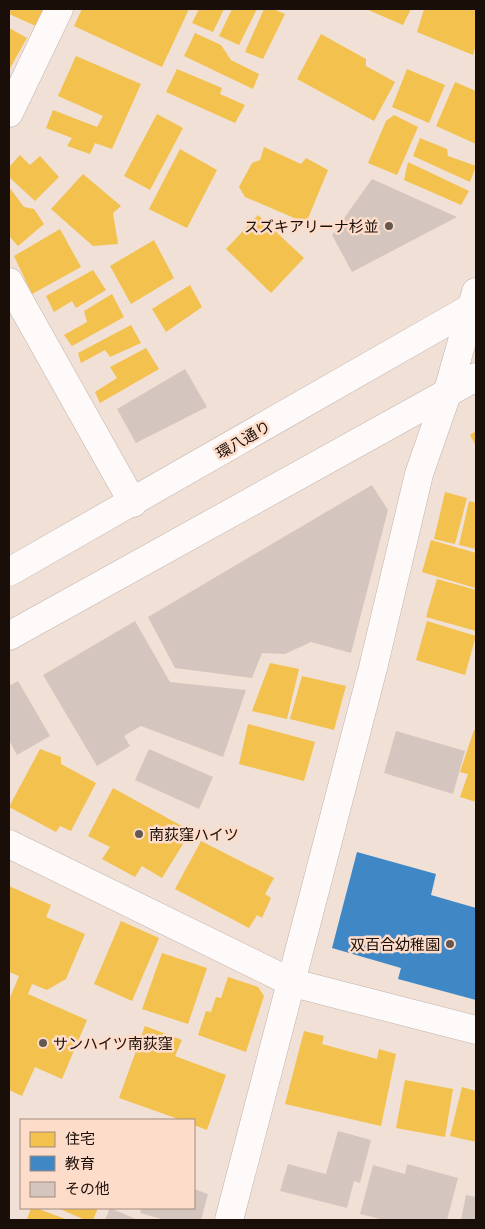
<svg xmlns="http://www.w3.org/2000/svg" width="485" height="1229" viewBox="0 0 485 1229" font-family="'Golos Text','Noto Sans JP',sans-serif">
<style>
.homes{fill:#f2c14e}
.schools{fill:#3f88c5}
.building{fill:#d4c6be}
.lines{fill:none;stroke-linecap:round;stroke-linejoin:round}
.street-casing{stroke:#c1b3ac;stroke-width:29}
.primary-casing{stroke:#c1b3ac;stroke-width:29}
.street{stroke:#fdfaf9;stroke-width:28}
.primary{stroke:#fdfaf9;stroke-width:28}
.poi-dot{fill:#655850;stroke:#fddcca;stroke-width:2}
.labels{text-anchor:middle;dominant-baseline:central;stroke-width:5;stroke-linejoin:round;paint-order:stroke}
.poi-label{font-size:15px;fill:#190e08;stroke:#fddcca;text-anchor:end}
.street-label{font-size:15px;fill:#190e08;stroke:#fddcca}
</style>
<rect width="100%" height="100%" fill="#f1e0d6"/>
<g class="homes">
<polygon points="9,9 48,9 38,27 9,14"/>
<polygon points="82,9 189,9 162,67 74,26"/>
<polygon points="199,9 224,9 213,32 192,23"/>
<polygon points="232,9 257,9 239,45 219,36"/>
<polygon points="264,9 273,9 285,14 263,59 245,52"/>
<polygon points="366,9 411,9 403,25"/>
<polygon points="424,9 476,9 476,44 473,55 417,32"/>
<polygon points="9,28 27,38 9,70"/>
<polygon points="195,33 221,45 231,60 259,74 253,89 184,56"/>
<polygon points="321,34 366,59 366,66 395,82 374,121 297,79"/>
<polygon points="76,56 141,84 112,149 95,143 90,154 67,146 72,138 46,128 53,110 97,127 103,116 58,96"/>
<polygon points="177,69 222,88 220,94 245,105 235,123 166,92"/>
<polygon points="407,69 445,85 429,123 392,107"/>
<polygon points="455,82 476,91 476,144 436,126"/>
<polygon points="157,114 183,128 150,190 124,176"/>
<polygon points="394,115 418,127 397,175 368,163 386,121"/>
<polygon points="420,138 447,149 448,156 476,166 470,182 413,156"/>
<polygon points="264,147 301,164 306,158 328,170 306,223 245,197 239,187 252,163 260,160"/>
<polygon points="180,149 217,170 187,228 149,209"/>
<polygon points="20,155 30,165 40,156 59,177 35,201 9,177 9,167"/>
<polygon points="408,162 469,191 461,205 404,180"/>
<polygon points="83,174 121,206 113,213 118,244 93,246 51,209"/>
<polygon points="9,187 24,207 34,209 44,224 18,246 9,236"/>
<polygon points="258,215 304,258 271,293 226,249"/>
<polygon points="60,229 81,267 32,294 14,256"/>
<polygon points="154,240 174,278 131,304 110,266"/>
<polygon points="93,270 106,290 76,308 72,301 54,312 46,296"/>
<polygon points="190,285 202,307 166,332 152,309"/>
<polygon points="112,294 124,317 72,346 64,335 87,322 84,311"/>
<polygon points="131,325 141,343 110,357 105,350 81,363 78,353"/>
<polygon points="146,348 159,369 100,403 95,392 117,378 110,367"/>
<polygon points="476,431 476,446 470,435"/>
<polygon points="445,492 467,498 455,544 434,539"/>
<polygon points="469,501 476,503 476,549 459,545"/>
<polygon points="431,540 476,553 475,588 422,572"/>
<polygon points="437,579 476,590 476,631 426,617"/>
<polygon points="427,621 476,636 465,675 416,660"/>
<polygon points="270,663 299,669 287,719 252,711"/>
<polygon points="302,676 346,686 334,730 290,719"/>
<polygon points="248,724 315,742 304,781 239,764"/>
<polygon points="474,730 476,730 476,802 460,797 468,774 460,772"/>
<polygon points="40,749 61,757 61,764 96,783 71,831 60,826 56,832 9,807"/>
<polygon points="113,788 191,831 162,878 142,866 135,877 102,859 110,847 88,836"/>
<polygon points="201,841 274,878 265,894 271,898 262,918 257,915 249,928 175,889"/>
<polygon points="9,886 51,905 46,917 85,934 66,979 47,990 32,984 28,994 87,1020 62,1079 35,1067 22,1096 9,1090 9,1000 19,976 9,972"/>
<polygon points="121,921 159,938 132,1001 94,984"/>
<polygon points="162,953 207,968 188,1024 142,1009"/>
<polygon points="228,977 258,987 264,996 246,1052 198,1035 206,1011 211,1012 216,997 221,998"/>
<polygon points="145,1026 182,1040 175,1056 226,1075 207,1130 194,1125 194,1120 181,1120 119,1098"/>
<polygon points="304,1031 324,1036 322,1044 377,1059 379,1049 396,1054 381,1126 285,1104"/>
<polygon points="405,1080 453,1089 445,1137 396,1128"/>
<polygon points="462,1087 476,1091 476,1142 450,1136"/>
<polygon points="31,1208 36,1208 68,1220 31,1220 27,1219"/>
<polygon points="58,1208 98,1208 93,1220 85,1220"/>
</g>
<polygon class="schools" points="357,852 436,874 431,895 476,908 476,1000 398,979 401,968 332,948"/>
<g class="building">
<polygon points="372,179 457,217 352,272 332,235"/>
<polygon points="185,369 207,407 136,443 117,409"/>
<polygon points="372,485 388,510 351,653 311,642 285,654 262,653 252,678 175,668 148,617"/>
<polygon points="135,621 170,682 246,690 223,757 141,726 124,736 130,746 97,766 43,675"/>
<polygon points="18,681 50,736 17,755 9,740 9,686"/>
<polygon points="396,731 465,751 453,794 384,773"/>
<polygon points="149,749 213,777 199,809 135,780"/>
<polygon points="338,1131 371,1140 360,1183 354,1181 347,1208 280,1191 288,1164 326,1174"/>
<polygon points="407,1164 458,1178 447,1220 384,1220 360,1214 373,1165 405,1174"/>
<polygon points="194,1189 208,1194 201,1220 165,1220 140,1213 141,1208 194,1208"/>
<polygon points="466,1195 476,1197 476,1220 461,1220"/>
<polygon points="110,1208 138,1220 105,1220"/>
</g>
<g class="lines">
<defs>
<g id="street">
<polyline points="9,113 59,9"/>
<polyline points="9,282 133,503"/>
<polyline points="9,844 293,983 476,1030"/>
<polyline points="229,1220 373,668 419,474 447,394 476,292"/>
</g>
<g id="primary">
<polyline points="9,572 476,305"/>
<polyline points="9,636 476,377"/>
</g>
</defs>
<use href="#street" class="street-casing"/>
<use href="#primary" class="primary-casing"/>
<use href="#street" class="street"/>
<use href="#primary" class="primary"/>
</g>
<g class="poi-dot">
<circle cx="389" cy="226" r="5"/>
<circle cx="139" cy="834" r="5"/>
<circle cx="450" cy="944" r="5"/>
<circle cx="43" cy="1043" r="5"/>
</g>
<g class="labels">
<g class="poi-label">
<text x="379" y="226">スズキアリーナ杉並</text>
<text x="149" y="834" text-anchor="start">南荻窪ハイツ</text>
<text x="440" y="944">双百合幼稚園</text>
<text x="53" y="1043" text-anchor="start">サンハイツ南荻窪</text>
</g>
<g class="street-label">
<text transform="translate(243 439) rotate(-30)">環八通り</text>
</g>
</g>
<rect width="485" height="1229" fill="none" stroke="#190e08" stroke-width="20"/>
<rect x="20" y="1119" width="175" height="90" fill="#fddcca" stroke="#a28a7c"/>
<rect x="30" y="1132" width="25" height="15" fill="#f2c14e" stroke="#a28a7c"/>
<text x="65" y="1144" font-size="15" fill="#190e08">住宅</text>
<rect x="30" y="1156" width="25" height="15" fill="#3f88c5" stroke="#a28a7c"/>
<text x="65" y="1169" font-size="15" fill="#190e08">教育</text>
<rect x="30" y="1182" width="25" height="15" fill="#d4c6be" stroke="#a28a7c"/>
<text x="65" y="1194" font-size="15" fill="#190e08">その他</text>
</svg>
